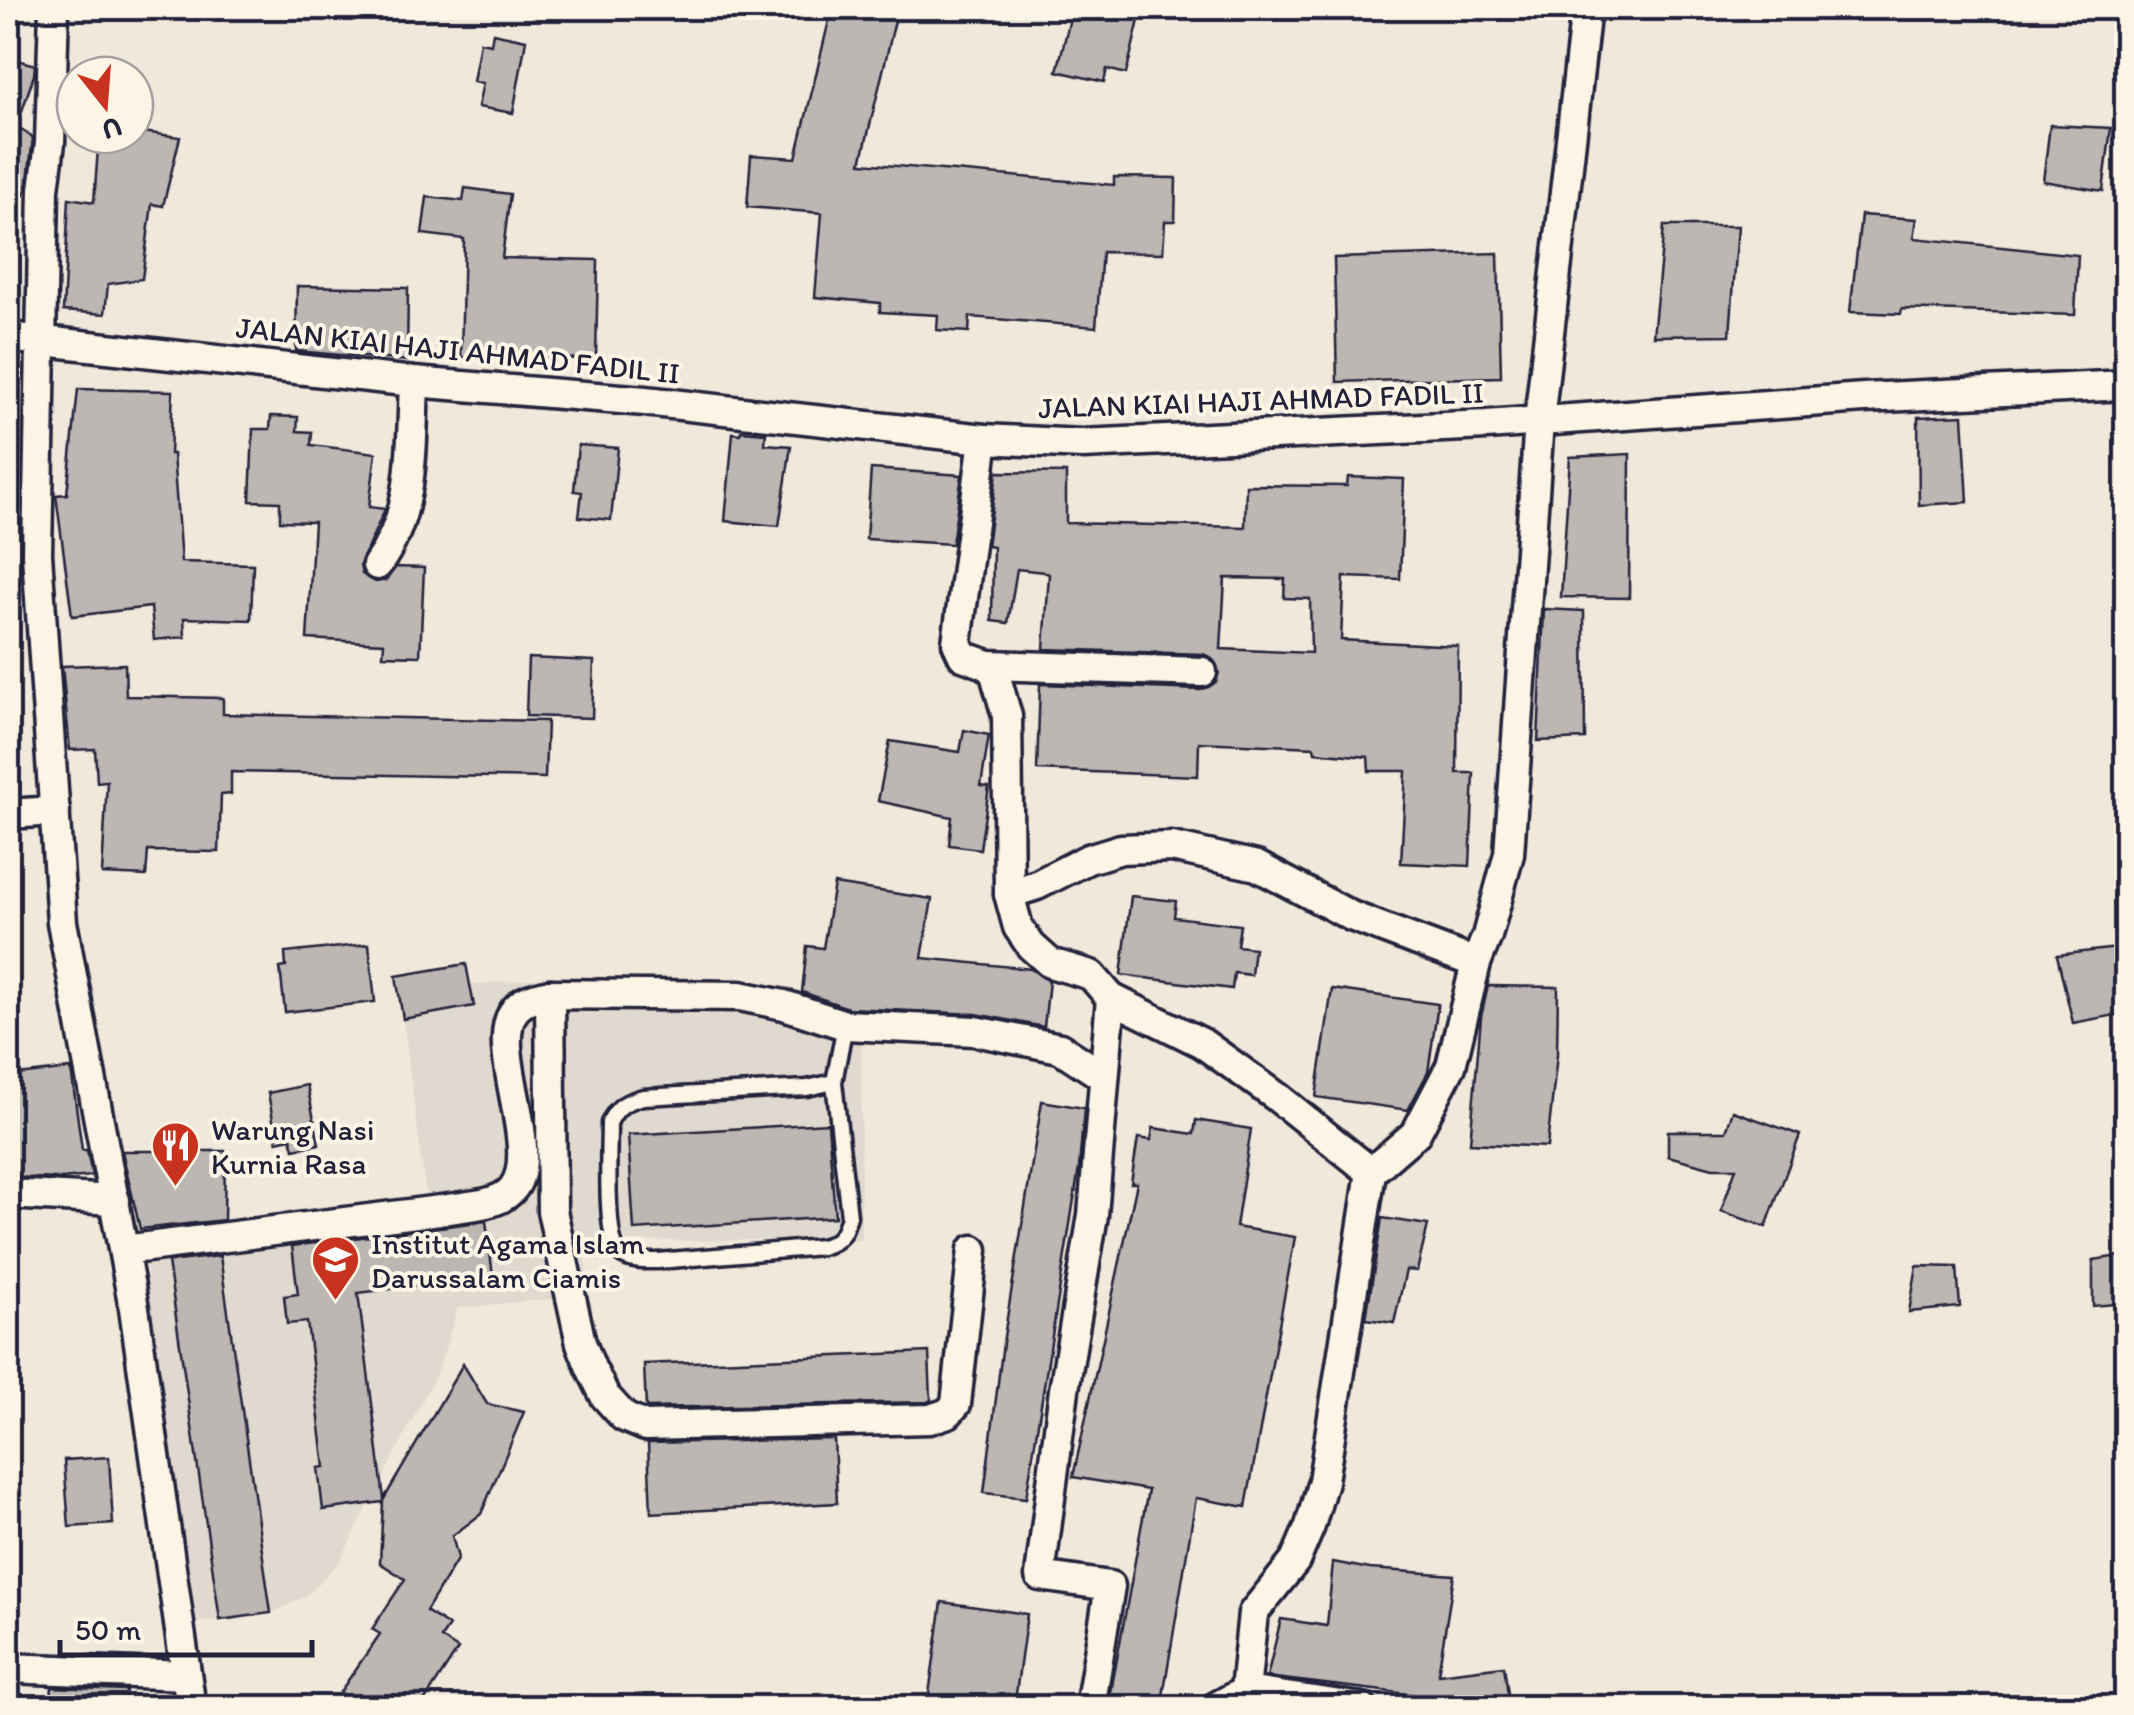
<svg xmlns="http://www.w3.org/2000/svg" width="2134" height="1715" viewBox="0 0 2134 1715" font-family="Itim,sans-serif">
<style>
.built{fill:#e0d9cf}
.building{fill:#bcb7b3;stroke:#22223b;stroke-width:2.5;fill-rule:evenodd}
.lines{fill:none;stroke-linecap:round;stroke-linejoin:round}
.service-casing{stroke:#22223b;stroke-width:21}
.minor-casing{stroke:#22223b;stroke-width:35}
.service{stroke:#fcf5e5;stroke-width:14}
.minor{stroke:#fcf5e5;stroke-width:28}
.labels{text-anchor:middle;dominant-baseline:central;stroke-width:8;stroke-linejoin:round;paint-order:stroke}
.street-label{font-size:30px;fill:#22223b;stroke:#fcf5e5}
.poi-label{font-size:30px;fill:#22223b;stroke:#fcf5e5;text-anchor:start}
</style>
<rect width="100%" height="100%" fill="#efe8db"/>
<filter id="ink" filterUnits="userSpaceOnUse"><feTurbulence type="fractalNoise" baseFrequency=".01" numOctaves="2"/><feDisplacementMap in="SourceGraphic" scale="20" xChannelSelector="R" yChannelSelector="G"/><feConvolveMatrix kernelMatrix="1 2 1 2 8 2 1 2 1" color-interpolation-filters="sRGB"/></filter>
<g filter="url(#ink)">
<polygon class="built" points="554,977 722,981 827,1004 861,1007 861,1240 586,1241 586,1296 458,1308 438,1370 340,1561 305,1597 271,1613 196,1623 141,1231 251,1227 427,1204 403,1019 473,1006 470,985"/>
<g class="building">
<polygon points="832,8 898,8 861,163 1114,185 1114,177 1176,178 1175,221 1165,221 1163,253 1102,252 1096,327 970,317 969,332 937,330 938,315 880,312 880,303 815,297 822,213 747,207 751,155 796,158"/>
<polygon points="1082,8 1142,8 1126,74 1107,69 1104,82 1057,71 1071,15 1080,17"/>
<polygon points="493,33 526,40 513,113 478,107 483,83 473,82 480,42 491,44"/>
<polygon points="8,57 35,65 34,75 17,126 33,138 27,188 8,225"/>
<polygon points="2050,125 2111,128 2103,191 2043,181"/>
<polygon points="135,131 180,137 163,206 152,204 142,279 108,284 105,314 63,311 69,198 94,202 99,135 135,135"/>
<polygon points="465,188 510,194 502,258 598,260 596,359 461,357 464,239 422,234 427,197 463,201"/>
<polygon points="1861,215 1917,219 1914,238 2078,255 2075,315 1902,309 1901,314 1850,312"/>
<polygon points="1664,226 1738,226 1730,335 1653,336"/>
<polygon points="1498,253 1501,377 1337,382 1334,258"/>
<polygon points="297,286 408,288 407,361 296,351"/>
<polygon points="78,389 173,391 170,454 173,454 181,562 253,564 251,620 184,618 185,637 154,640 151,607 72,616 56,495 67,494"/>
<polygon points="1963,415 1968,502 1919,505 1918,417"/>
<polygon points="271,416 298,417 297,431 312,432 311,445 376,453 369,507 385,509 360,565 362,574 376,582 386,580 396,567 424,568 420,656 383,655 384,643 307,639 314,522 280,521 280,502 250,501 253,429 270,429"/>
<polygon points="741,431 766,433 765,444 791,446 779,526 725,521 733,433 740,434"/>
<polygon points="578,445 618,448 611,520 579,517 582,492 574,491"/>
<polygon points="1630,454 1629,598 1561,597 1570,457"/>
<polygon points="871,469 962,475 952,544 866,539"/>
<path d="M 997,472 L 1066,473 L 1066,523 L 1245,527 L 1246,485 L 1347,486 L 1348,477 L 1404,479 L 1400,579 L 1344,577 L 1341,640 L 1458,646 L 1457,773 L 1474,773 L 1470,866 L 1401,863 L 1406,771 L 1369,771 L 1368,757 L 1315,752 L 1314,747 L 1199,742 L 1198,776 L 1037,770 L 1040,684 L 1201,690 L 1216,682 L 1219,672 L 1212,658 L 1203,654 L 1044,649 L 1049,574 L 1044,572 L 1017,569 L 1008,623 L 992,621 L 993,547 L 987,546 ZM 1225,578 L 1285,579 L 1284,598 L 1310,599 L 1311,653 L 1221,649 Z"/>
<polygon points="1544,609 1584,611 1585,739 1538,741"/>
<polygon points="528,658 594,661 592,718 526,716"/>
<polygon points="125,664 126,696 223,698 223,714 547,721 545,778 231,772 231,794 221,795 219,852 148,851 146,876 102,874 107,781 97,782 95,749 70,750 62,666"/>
<polygon points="964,730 989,735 981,786 989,787 980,849 949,845 952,817 878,801 890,741 960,752"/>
<polygon points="834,884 932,899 922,958 1031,969 1049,981 1044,1027 976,1014 848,1008 802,992 807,946 823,948"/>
<polygon points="1131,896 1176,901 1174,917 1240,925 1237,946 1254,948 1251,975 1234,973 1232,989 1121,975"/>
<polygon points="369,944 375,1002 285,1012 280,968 286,967 285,953"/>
<polygon points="2126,947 2126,1013 2073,1023 2057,955"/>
<polygon points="466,964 474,1006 403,1019 396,976"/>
<polygon points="1488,986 1558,987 1557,1055 1547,1147 1470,1143 1481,1017"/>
<polygon points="1332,989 1438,1004 1428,1072 1408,1110 1316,1097"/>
<polygon points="71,1069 82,1150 87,1150 92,1176 61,1179 11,1177 8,1174 8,1076"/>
<polygon points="307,1085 319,1144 294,1149 291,1138 277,1141 268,1093"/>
<polygon points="1042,1101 1084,1108 1079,1168 1026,1498 984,1493 1003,1343"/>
<polygon points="1733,1111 1800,1135 1766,1227 1721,1211 1736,1168 1713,1168 1668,1156 1668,1131 1726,1131"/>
<polygon points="1196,1120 1251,1129 1236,1227 1295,1237 1246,1507 1196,1498 1161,1708 1108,1708 1148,1490 1073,1477 1137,1183 1131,1183 1138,1138 1151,1140 1153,1128 1194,1134"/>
<polygon points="828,1123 835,1217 634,1230 628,1135"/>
<polygon points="122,1151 225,1151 224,1220 140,1229"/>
<polygon points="1382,1218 1428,1225 1417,1271 1406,1270 1394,1323 1366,1319"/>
<polygon points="486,1221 493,1276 358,1293 384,1499 463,1364 487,1404 524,1412 481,1514 452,1536 458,1558 426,1611 449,1626 441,1638 458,1649 420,1708 363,1708 340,1692 380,1634 372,1629 405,1579 380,1563 383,1502 323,1510 318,1468 325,1467 307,1322 287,1324 284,1296 298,1294 292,1246"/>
<polygon points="2126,1255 2126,1303 2093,1306 2093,1260"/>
<polygon points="220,1256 271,1613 220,1620 168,1262"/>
<polygon points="1917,1266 1957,1267 1960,1307 1909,1312"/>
<polygon points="929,1352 931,1400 927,1402 646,1408 644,1364"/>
<polygon points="834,1439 837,1503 651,1513 648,1443"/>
<polygon points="109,1457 113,1524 69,1527 64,1460"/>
<polygon points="1333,1562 1370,1569 1454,1575 1438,1674 1504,1666 1510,1708 1459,1708 1457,1700 1267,1677 1281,1619 1327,1626"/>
<polygon points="942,1602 1027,1614 1014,1708 927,1708"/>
<polygon points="52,1687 126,1690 124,1708 50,1708"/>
</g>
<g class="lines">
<defs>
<path id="service" d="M 834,1082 L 849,1216 C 844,1234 840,1242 821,1247 L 658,1261 C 646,1261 630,1262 620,1254 C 604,1240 609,1147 609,1123 C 617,1106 625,1102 643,1097 L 807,1088 L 834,1082 L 845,1025"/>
<g id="minor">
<polyline points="54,8 50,143 44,189 37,554 62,922 134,1308 191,1708"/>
<polyline points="8,337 414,382 645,401 984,439 1082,444 1486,425 1864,398 2126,385"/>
<polyline points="984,439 957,643 963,656 988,665 995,674 1007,716 1009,894 1018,927 1031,946 1050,963 1091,975 1111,998 1093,1215 1064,1390 1040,1576 1110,1586 1090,1708"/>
<path d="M 377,565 C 416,512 411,446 414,382"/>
<polyline points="988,665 1202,672"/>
<polyline points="8,814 55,811"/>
<polyline points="1009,894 1037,885 1088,859 1121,849 1172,847 1257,866 1351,916 1476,963"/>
<polyline points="550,994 552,1211 581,1343 591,1368 605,1396 624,1417 645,1426 930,1419 948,1413 956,1404 973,1250"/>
<polyline points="1111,998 1202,1043 1277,1097 1371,1172"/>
<polyline points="8,1194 115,1200"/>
<path d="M 124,1250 L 456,1208 C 474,1205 502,1204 514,1187 C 542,1148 487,1044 515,1010 C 523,999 538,997 550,994 L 740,996 L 784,1005 L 845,1025 L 975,1031 L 1060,1048 L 1104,1077"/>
<polyline points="8,1668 186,1675"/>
<polyline points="1245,1691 1253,1613 1295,1561 1310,1526 1323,1481 1371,1172 1416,1133 1451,1066 1476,963 1487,936 1509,854 1539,421 1586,8"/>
<polyline points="1214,1708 1245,1691 1362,1708"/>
</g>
</defs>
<use href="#service" class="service-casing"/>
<use href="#minor" class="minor-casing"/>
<use href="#service" class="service"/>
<use href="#minor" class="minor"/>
</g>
</g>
<defs>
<symbol id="restaurant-pin" viewBox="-11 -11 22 30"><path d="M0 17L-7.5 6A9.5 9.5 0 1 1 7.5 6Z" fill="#c8321e" stroke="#fcf5e5"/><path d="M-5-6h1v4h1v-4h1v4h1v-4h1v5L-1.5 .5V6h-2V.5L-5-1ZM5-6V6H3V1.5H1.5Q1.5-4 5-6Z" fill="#fff"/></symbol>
<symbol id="university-pin" viewBox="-11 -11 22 30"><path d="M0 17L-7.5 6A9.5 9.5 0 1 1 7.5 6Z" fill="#c8321e" stroke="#fcf5e5"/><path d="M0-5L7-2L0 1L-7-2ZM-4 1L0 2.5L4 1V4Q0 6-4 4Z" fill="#fff"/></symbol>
</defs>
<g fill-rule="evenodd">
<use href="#restaurant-pin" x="148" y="1118" width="55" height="75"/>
<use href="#university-pin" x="308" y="1232" width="55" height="75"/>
</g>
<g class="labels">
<g class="street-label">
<text transform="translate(458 350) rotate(6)">JALAN KIAI HAJI AHMAD FADIL II</text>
<text transform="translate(1261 400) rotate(-2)">JALAN KIAI HAJI AHMAD FADIL II</text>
</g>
<g class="poi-label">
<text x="211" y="1129">Warung Nasi<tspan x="211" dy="34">Kurnia Rasa</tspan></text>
<text x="371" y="1243">Institut Agama Islam<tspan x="371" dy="34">Darussalam Ciamis</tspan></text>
</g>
</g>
<rect width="2134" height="1715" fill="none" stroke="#fcf5e5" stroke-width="40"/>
<rect x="20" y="20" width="2094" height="1675" fill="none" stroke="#22223b" stroke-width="4" filter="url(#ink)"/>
<g transform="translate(105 105) rotate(163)"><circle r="48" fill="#fcf5e5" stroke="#a5a1a1" stroke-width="2.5"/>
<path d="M0-8L18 38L0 25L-18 38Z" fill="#c8321e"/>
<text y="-15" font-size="28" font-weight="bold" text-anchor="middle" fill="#22223b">U</text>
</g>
<path d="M60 1640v15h252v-15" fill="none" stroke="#22223b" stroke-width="5"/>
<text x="75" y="1640" font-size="30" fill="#22223b" stroke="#fcf5e5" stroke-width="8" paint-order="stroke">50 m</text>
</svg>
